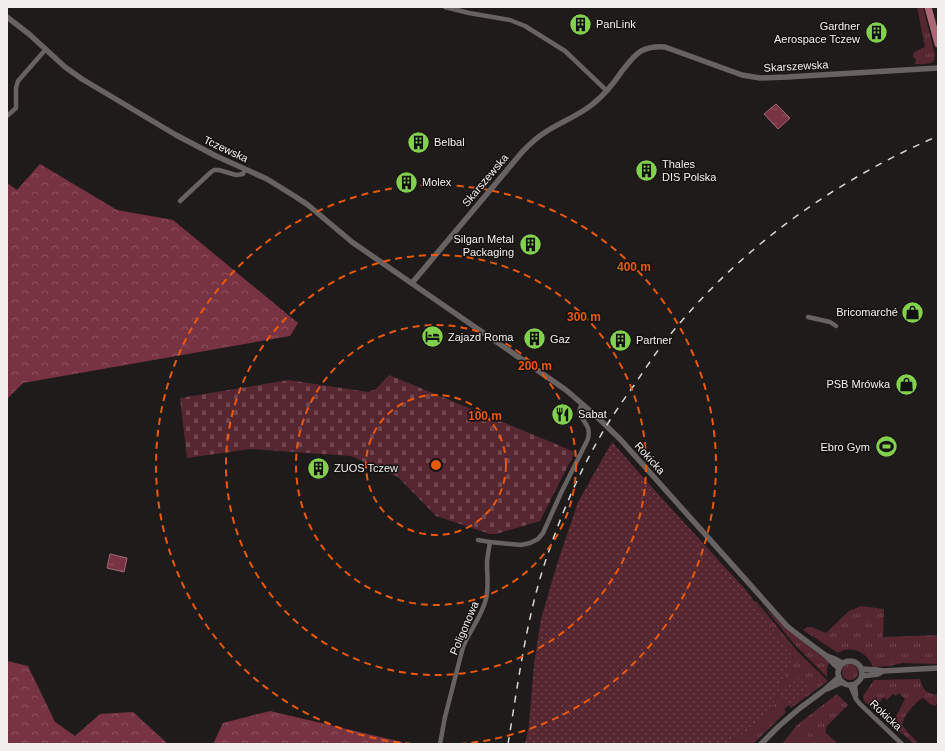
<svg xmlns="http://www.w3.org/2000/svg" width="945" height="751" viewBox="0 0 945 751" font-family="Helvetica,sans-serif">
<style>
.grass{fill:url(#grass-tufts)}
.forest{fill:url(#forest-crowns)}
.cemetery{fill:url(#cemetery-stones)}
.park{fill:url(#park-dots)}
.pitch{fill:#572731}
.water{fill:url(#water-ripples);stroke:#9d6b76}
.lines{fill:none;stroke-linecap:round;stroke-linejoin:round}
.minor{stroke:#686263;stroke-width:4.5}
.tertiary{stroke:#686263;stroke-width:5.5}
.primary{stroke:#ad6876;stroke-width:7}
.rail{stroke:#d9d6d6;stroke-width:1.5;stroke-dasharray:7 7;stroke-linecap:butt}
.ring{fill:none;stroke:#e8590c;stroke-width:2;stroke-dasharray:7 5}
.labels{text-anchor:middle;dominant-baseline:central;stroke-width:3;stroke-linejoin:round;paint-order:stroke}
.poi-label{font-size:11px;fill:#f2efef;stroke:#161212;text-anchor:start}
.street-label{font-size:11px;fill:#f2efef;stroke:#161212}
.centre{fill:#e8590c;stroke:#161212;stroke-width:2}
.ring-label{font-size:12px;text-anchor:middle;font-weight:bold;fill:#e8590c;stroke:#161212;stroke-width:3;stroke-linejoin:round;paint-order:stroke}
</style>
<defs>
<pattern id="grass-tufts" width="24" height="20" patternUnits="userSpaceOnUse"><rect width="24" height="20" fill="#572731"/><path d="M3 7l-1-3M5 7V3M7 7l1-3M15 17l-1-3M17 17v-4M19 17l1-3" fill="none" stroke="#70474f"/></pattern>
<pattern id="forest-crowns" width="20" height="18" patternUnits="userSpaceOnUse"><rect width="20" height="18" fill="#783342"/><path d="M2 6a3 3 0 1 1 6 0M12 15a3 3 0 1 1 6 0" fill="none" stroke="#8c515e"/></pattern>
<pattern id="cemetery-stones" width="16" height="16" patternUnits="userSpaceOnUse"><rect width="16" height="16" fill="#572731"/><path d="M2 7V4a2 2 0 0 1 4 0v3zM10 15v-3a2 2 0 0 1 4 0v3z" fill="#70474f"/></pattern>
<pattern id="park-dots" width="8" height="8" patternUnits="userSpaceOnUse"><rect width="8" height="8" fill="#572731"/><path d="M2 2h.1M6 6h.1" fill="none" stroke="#70474f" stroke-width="1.8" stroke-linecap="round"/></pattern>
<pattern id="water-ripples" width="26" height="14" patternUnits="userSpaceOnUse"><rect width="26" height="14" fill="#783342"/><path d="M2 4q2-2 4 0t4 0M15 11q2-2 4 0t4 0" fill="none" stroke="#8c515e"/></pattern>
</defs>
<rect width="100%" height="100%" fill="#1f1b1b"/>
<g class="grass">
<path d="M 917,7 L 923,7 L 935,55 L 934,61 C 929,65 920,65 914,63 L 916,61 L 915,58 L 913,58 L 913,55 L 914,52 L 925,47 Z"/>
<polygon points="745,589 753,599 753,600 754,602 756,601 798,652 828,681 791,708 789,705 784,709 786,712 753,744 729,744 769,714 793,657"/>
<path d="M 861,606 L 884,609 L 883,637 L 938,635 L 938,664 L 903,663 L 889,666 L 873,667 C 868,653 852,644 838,653 L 803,630 L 807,627 L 811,627 L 826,633 L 849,611 Z"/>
<polygon points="764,607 793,634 829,662 827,668 827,677 796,646"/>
<circle cx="850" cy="672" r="8"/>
<path d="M 920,679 C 923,691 926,693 938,695 L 938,703 L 935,706 L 930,704 L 923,698 C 917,700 900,719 903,726 C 904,729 915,739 918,743 L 917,744 L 914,744 L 892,724 L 905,699 L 899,693 L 896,696 L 893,694 L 887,700 L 884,697 L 873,709 L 864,701 L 863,696 L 874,680 Z"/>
<polygon points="837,694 848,705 826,727 826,733 838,744 782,744 797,725"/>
</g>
<g class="forest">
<polygon points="40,164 117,210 173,220 298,323 290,336 23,383 7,399 7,183 17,190"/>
<polygon points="7,661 28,666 55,722 75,736 100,714 133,712 168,744 7,744"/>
<polygon points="270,711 402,742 404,744 208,744 213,744 223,723"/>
</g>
<polygon class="cemetery" points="389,375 575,452 540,521 496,534 490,534 436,516 398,477 351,456 250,449 187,458 180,398 289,380 368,392 376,389"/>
<g class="park">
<polygon points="612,442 658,494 745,589 793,657 769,714 729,744 525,744 529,725 534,664 541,619 558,561 578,502"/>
<polygon points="802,675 811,687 789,704 780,693"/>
</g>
<polygon class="pitch" points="801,729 811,738 806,744 787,744"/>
<g class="water">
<polygon points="776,104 790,118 778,129 764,114"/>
<polygon points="110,554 127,558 124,572 107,568"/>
</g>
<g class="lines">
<g class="minor">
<polyline points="445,7 469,13 510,20 525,26 565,51 607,91"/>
<polyline points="7,116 16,108 16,88 18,81 46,49"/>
<polyline points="180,201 210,173 214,170 219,170 236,175 243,174 245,169"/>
<polyline points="808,317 830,322 836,326"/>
<path d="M 478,540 L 490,542 L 521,545 L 530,543 L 538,539 L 543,533 L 561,493 L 587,441 C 589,437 589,432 588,428 C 584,418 575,415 582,404"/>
<polyline points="855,684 856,696"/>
<polyline points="850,685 856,699 860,704 902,744"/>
<path d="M 440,744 L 445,717 L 463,647 C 470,630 482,616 486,599 C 489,587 487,576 487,564 C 487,557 489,549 490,542"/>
</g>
<g class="tertiary">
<path d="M 7,17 L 29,34 L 65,67 L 82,79 L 176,135 L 216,156 L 267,179 L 296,197 L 308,205 L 352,242 L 566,390 L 595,415 L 620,439 L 787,626 C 799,636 812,645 825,655 C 830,659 833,664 839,668"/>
<path d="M 412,283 L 523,151 C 530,144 536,138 544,133 C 560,122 579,116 594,103 C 605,94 614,83 622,71 C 628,64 633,56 641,51 C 649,47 656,46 665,47 L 742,75 L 760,78 L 787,77 L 938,68"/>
<polyline points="827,656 835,659 842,663"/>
<circle cx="850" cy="673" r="12"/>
<polyline points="862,669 877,670 883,671 938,668"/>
<polyline points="862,676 878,674 883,671"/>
<polyline points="827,689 842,682"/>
<polyline points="761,744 779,726 800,708 823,691 839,677"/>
</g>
<polyline class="primary" points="928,7 938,44"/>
<path class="rail" d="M 508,744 C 519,678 527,611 550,548 C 565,504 585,460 610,420 C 618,408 626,396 635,384 C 643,372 651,360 659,349 C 731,254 830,183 938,136"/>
</g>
<g class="ring">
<circle cx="436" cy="465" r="70"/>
<circle cx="436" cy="465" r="140"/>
<circle cx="436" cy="465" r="210"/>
<path d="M412 744A280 280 0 1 1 460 744"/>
</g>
<defs>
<symbol id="building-disc" viewBox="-11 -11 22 22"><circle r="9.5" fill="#83d04f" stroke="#161212"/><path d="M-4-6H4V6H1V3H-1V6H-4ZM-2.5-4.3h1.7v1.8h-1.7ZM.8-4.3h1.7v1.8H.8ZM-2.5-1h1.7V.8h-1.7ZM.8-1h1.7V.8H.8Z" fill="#111"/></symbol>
<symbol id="shop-disc" viewBox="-11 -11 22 22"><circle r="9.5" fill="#83d04f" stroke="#161212"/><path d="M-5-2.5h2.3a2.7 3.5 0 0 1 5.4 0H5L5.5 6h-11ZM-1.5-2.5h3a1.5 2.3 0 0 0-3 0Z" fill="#111"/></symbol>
<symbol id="hotel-disc" viewBox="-11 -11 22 22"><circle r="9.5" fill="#83d04f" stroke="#161212"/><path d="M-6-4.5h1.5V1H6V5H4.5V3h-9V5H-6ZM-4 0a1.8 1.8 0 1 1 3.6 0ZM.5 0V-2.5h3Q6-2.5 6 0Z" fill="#111"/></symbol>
<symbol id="restaurant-disc" viewBox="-11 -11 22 22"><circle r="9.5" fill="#83d04f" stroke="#161212"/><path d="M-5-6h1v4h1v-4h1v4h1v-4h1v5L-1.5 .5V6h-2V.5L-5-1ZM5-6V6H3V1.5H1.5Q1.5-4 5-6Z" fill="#111"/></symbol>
<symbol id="stadium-disc" viewBox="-11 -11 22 22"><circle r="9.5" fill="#83d04f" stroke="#161212"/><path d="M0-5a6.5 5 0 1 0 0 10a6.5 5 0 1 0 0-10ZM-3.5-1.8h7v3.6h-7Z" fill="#111"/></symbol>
</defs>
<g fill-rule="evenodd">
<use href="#building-disc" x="568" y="12" width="25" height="25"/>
<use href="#building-disc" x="864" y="20" width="25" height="25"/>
<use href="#building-disc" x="406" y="130" width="25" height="25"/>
<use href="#building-disc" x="634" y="158" width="25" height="25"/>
<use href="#building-disc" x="394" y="170" width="25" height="25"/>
<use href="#building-disc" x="518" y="232" width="25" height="25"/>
<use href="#shop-disc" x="900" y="300" width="25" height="25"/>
<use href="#hotel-disc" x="420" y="324" width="25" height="25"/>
<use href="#building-disc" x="522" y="326" width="25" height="25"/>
<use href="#building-disc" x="608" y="328" width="25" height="25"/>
<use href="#shop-disc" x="894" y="372" width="25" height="25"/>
<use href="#restaurant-disc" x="550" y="402" width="25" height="25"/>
<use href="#stadium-disc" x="874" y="434" width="25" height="25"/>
<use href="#building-disc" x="306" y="456" width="25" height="25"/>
</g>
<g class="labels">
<g class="poi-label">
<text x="596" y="24">PanLink</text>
<text x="860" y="26" text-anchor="end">Gardner<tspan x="860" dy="13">Aerospace Tczew</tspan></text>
<text x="434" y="142">Belbal</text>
<text x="662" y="164">Thales<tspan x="662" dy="13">DIS Polska</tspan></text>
<text x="422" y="182">Molex</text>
<text x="514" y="239" text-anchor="end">Silgan Metal<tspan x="514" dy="13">Packaging</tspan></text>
<text x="898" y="312" text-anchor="end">Bricomarché</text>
<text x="448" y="337">Zajazd Roma</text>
<text x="550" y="339">Gaz</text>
<text x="636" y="340">Partner</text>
<text x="890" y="384" text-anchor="end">PSB Mrówka</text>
<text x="578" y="414">Sabat</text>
<text x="870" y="447" text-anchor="end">Ebro Gym</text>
<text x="334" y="468">ZUOS Tczew</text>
</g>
<g class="street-label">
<text transform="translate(796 66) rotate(-3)">Skarszewska</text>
<text transform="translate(226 149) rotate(25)">Tczewska</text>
<text transform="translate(485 180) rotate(-50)">Skarszewska</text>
<text transform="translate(650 458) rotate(48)">Rokicka</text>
<text transform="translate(464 628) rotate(-67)">Poligonowa</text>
<text transform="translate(886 715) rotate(43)">Rokicka</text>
</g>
</g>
<circle cx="436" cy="465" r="6" class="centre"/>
<g class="ring-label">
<text x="634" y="271">400 m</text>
<text x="584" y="321">300 m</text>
<text x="535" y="370">200 m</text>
<text x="485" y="420">100 m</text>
</g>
<rect width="945" height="751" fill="none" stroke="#f2efef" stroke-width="16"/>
</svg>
